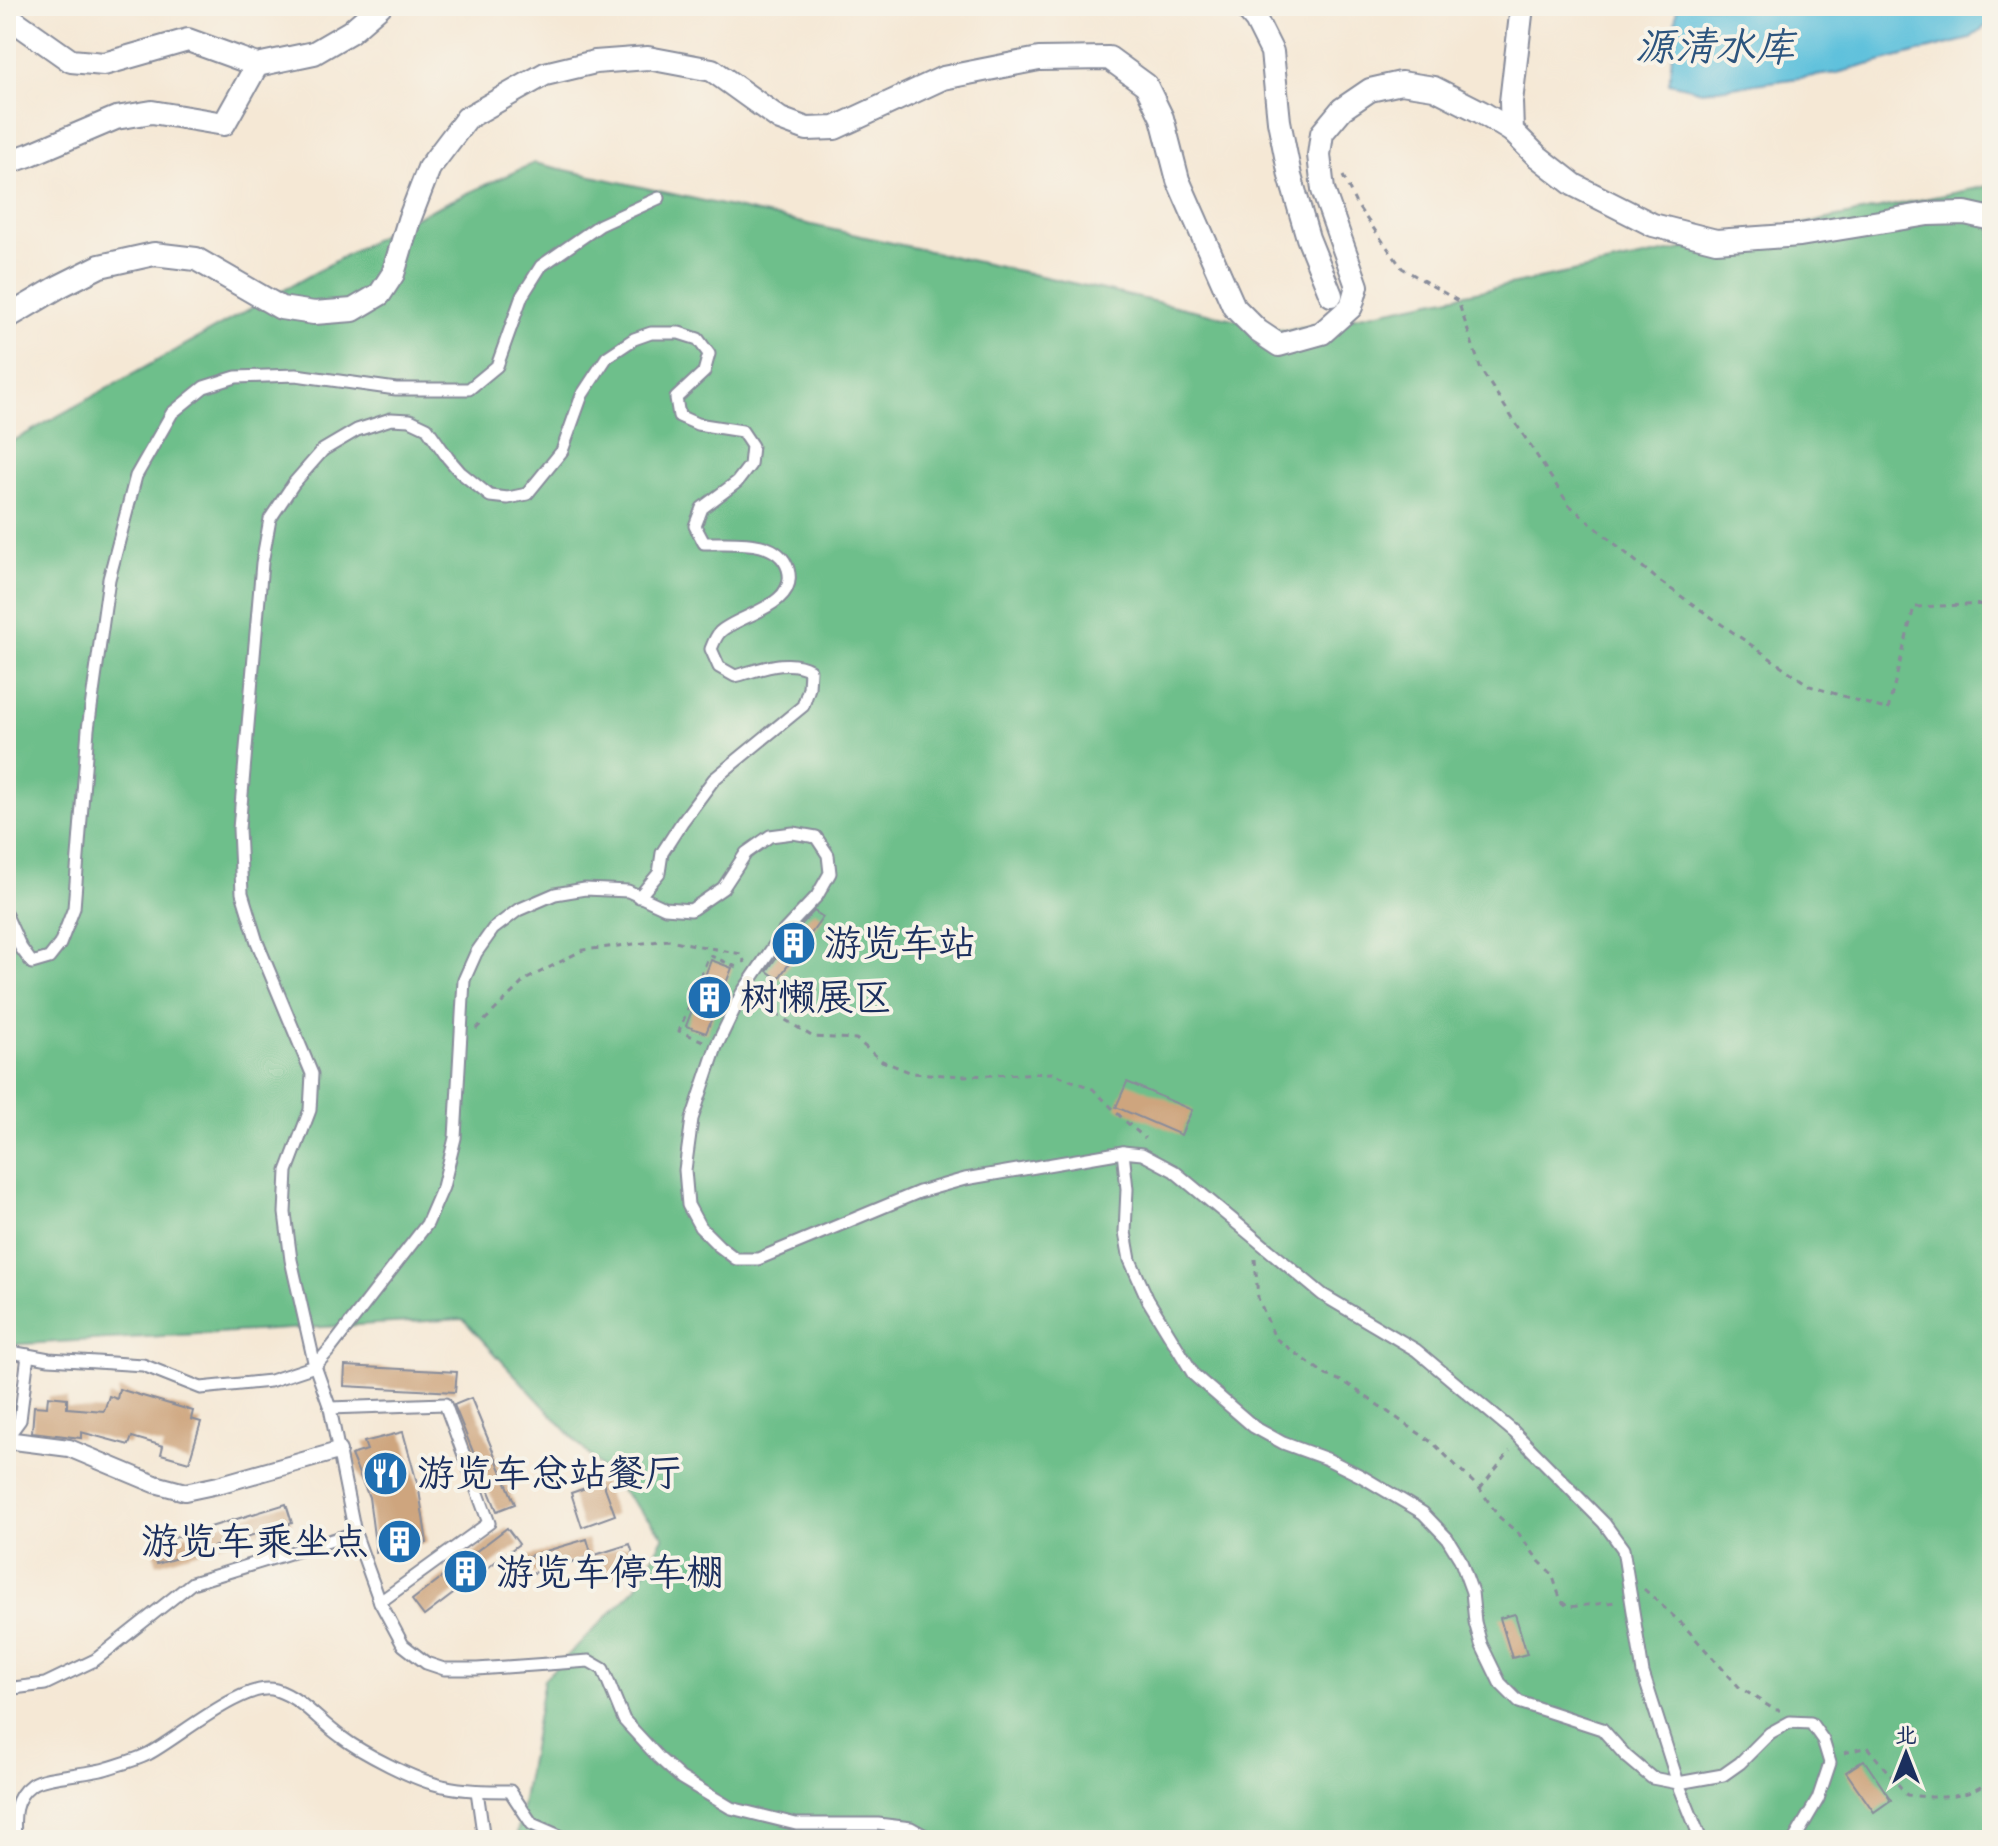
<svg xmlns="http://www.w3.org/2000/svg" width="1998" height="1846" viewBox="0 0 1998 1846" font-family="Caveat,'LXGW WenKai TC',sans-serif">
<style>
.forest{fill:#6ebf8b;stroke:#447774;stroke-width:2}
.water{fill:#5ec1dc;stroke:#3c789d;stroke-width:2}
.building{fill:#cea57e}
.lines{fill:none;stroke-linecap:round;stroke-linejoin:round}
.service-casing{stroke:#888c9a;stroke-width:15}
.pedestrian-casing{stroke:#888c9a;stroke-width:20}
.minor-casing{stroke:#888c9a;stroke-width:26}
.path{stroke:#888c9a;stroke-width:3;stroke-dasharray:6 6;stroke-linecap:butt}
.service{stroke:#fff;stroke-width:11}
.pedestrian{stroke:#fff;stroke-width:16}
.minor{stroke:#fff;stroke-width:22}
.labels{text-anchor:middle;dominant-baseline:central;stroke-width:8;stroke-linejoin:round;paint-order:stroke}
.poi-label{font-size:38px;fill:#1b2f5e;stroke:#f7f3e8;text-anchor:start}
.water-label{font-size:40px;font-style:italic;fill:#2c547e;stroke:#f7f3e8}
</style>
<rect width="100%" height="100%" fill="#f7f3e8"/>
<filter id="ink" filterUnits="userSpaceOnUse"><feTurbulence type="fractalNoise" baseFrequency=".0125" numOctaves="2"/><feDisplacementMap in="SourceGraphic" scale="16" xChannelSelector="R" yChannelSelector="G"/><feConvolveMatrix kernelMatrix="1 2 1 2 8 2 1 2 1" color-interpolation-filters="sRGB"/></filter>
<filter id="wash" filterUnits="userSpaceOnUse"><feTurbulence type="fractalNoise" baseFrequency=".006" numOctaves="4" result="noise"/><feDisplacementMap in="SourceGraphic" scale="32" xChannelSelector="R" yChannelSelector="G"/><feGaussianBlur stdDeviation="1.8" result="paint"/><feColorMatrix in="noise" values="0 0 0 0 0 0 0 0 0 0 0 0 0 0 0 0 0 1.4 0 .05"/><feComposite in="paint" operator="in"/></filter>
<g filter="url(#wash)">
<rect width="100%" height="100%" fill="#f5e8d5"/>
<polygon class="forest" points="534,163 1287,331 1992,185 1992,1840 516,1840 544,1679 636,1588 664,1536 463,1319 6,1345 6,445 409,220"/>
<polygon class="water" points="1677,6 1992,6 1992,21 1969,39 1837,73 1702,91 1669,83"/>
<g id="blocks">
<g class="building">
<polygon points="814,911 823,917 778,979 767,971 791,936"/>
<polygon points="711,960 732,968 706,1033 686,1026"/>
<polygon points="1127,1082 1192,1110 1181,1135 1116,1107"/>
<polygon points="345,1366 457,1372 455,1392 344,1386"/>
<polygon points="119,1389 193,1411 191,1419 201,1422 189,1462 161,1454 163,1446 132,1437 129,1445 81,1432 81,1438 32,1432 34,1406 47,1407 48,1396 67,1398 67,1408 104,1411 109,1396 117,1399"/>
<polygon points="471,1398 515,1504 497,1511 454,1405"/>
<polygon points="403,1432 419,1490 427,1543 376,1552 369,1497 351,1455 367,1450 364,1442"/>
<polygon points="603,1482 615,1515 582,1527 571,1493"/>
<polygon points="286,1504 292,1523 157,1564 151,1545"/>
<polygon points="507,1528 519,1544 424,1616 412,1600"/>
<polygon points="587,1539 592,1556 527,1575 522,1558"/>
<polygon points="630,1544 638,1569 600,1581 592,1556"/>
<polygon points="1515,1614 1527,1654 1512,1658 1500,1618"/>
<polygon points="1864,1760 1891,1800 1874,1812 1846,1772"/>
</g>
</g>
</g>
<g filter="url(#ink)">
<use href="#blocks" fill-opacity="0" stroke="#888c9a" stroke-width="2"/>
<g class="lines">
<defs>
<g id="service">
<path d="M 639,897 L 659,873 L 662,853 L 682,822 L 714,779 L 803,706 L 809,688 L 810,670 C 788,657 759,670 735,676 L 719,667 L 711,649 C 713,644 716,636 720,632 C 738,615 799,606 788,569 C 778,537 732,544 704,543 L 695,526 L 702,508 L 737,482 L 750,465 L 752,446 L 742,431 L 697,424 L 679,416 L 676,398 L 704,372 L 709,354 L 698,339 L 679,333 L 651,333 L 634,339 L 607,357 L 582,395 L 562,451 L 527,494 L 508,498 L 490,496 L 460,472 L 448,458 L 427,428 L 410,420 L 391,419 L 357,430 L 323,450 L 294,483 L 270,519 L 262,563 L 239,829 L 242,893 L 257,942 L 312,1074 L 310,1110 L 287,1171 L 285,1213 L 291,1260 L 315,1366 L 330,1408 L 355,1533 L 380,1602 L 403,1645 L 426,1663 L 444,1669 L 477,1669 L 589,1661 L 603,1669 L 624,1720 L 659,1758 L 681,1778 L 731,1808 L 796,1824 L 878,1824 L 911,1828 L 933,1840"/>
<polyline points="6,915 21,948 32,963 49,958 60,944 74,908 88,729 109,579 136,476 172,413 204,387 236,377 296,375 396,389 469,389 497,366 522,296 541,266 600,225 659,198"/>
<polyline points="1123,1152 1127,1189 1125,1232 1130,1260 1148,1300 1194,1375 1254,1427 1283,1443 1327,1459 1361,1476 1423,1513 1447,1538 1460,1559 1472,1592 1475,1622 1481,1644 1500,1683 1519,1702 1602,1729 1626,1756 1652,1778 1678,1783 1723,1775 1740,1763 1770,1733 1790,1722 1811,1723 1823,1740 1830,1763 1818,1799 1794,1840"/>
<polyline points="6,1349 11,1352 49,1359 143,1365 201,1388 270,1381 315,1366 331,1348 427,1224 443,1187 455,1138 464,980 476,953 493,929 518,910 555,894 585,889 628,891 665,908 691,910 723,888 746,853 770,836 793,833 816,837 828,855 830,873 817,896 784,931 742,993 716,1047 692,1119 685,1170 688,1205 700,1227 719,1246 736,1259 758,1259 919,1192 965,1179 1123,1152 1142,1154 1174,1171 1323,1295 1416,1350 1514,1432 1604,1523 1623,1549 1643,1673 1678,1783 1701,1840"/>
<polyline points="330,1408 445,1404 489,1523 380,1602"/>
<polyline points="6,1439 20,1420 28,1355"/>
<polyline points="6,1689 45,1684 95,1660 192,1583 355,1533"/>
<polyline points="477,1791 484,1840"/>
<path d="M 15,1840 C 14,1819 12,1799 31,1785 C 44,1775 89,1775 108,1768 C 121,1764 136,1760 148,1754 C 177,1739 245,1680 276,1690 C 301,1698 319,1721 340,1736 C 362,1753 416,1781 443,1786 C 465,1791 487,1791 510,1791 L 532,1824 L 569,1840"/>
</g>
<polyline id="pedestrian" points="6,1440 69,1448 155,1484 185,1492 218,1485 338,1451"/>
<g id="minor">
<polyline points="1244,6 1256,20 1272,52 1279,121 1290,176 1308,238 1331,295"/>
<polyline points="1522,6 1511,102 1512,131 1537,156 1574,185 1653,225 1716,241 1800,235 1928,214 1965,213 1992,219"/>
<polyline points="6,15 71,61 104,64 188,40 257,65 314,53 350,32 380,6"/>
<polyline points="6,163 29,155 116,118 152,112 224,124 257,65"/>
<polyline points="6,318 60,286 100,266 154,254 196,259 281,308 314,313 353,310 380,294 393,274 409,220 429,168 467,118 545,74 595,62 648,58 712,70 780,119 807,129 835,128 943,78 1039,59 1109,58 1146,85 1162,118 1178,180 1234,307 1258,331 1279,345 1322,333 1351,307 1357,286 1323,190 1319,155 1322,133 1342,109 1370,90 1401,83 1434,88 1481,112 1512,131"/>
</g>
</defs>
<use href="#service" class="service-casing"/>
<use href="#pedestrian" class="pedestrian-casing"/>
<use href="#minor" class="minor-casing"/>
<g class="path">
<polyline points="1343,176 1356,204 1402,268 1458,301 1481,370 1569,505 1658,580 1810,686 1888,710 1914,607 1992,604"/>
<polyline points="1992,896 1992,907"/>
<polyline points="755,1001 813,1037 856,1039 882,1061 912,1073 963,1076 1052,1073 1093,1089 1125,1121 1145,1138"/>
<polyline points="476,1029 525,980 583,950 669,940 741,954 745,963"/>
<polyline points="703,1041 679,1031 709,955 739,968"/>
<polyline points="1255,1259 1258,1298 1275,1338 1326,1375 1346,1383 1433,1443 1480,1489 1498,1516 1519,1534 1539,1561 1552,1574 1561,1601 1568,1607 1616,1602"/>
<polyline points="1480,1489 1510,1451"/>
<polyline points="1644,1589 1684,1626 1739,1687 1775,1710 1780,1710"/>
<path d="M 1844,1753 L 1867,1747 L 1907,1795 C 1937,1798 1969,1801 1992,1778"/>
</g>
<use href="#service" class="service"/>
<use href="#pedestrian" class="pedestrian"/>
<use href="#minor" class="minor"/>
</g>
</g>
<defs>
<symbol id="building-disc" viewBox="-11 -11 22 22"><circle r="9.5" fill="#1f6fb2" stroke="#f7f3e8"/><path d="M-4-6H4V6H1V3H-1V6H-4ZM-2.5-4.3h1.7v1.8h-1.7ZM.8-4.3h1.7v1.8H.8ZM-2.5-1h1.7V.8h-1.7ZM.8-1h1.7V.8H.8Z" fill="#fff"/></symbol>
<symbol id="restaurant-disc" viewBox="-11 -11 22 22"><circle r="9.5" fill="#1f6fb2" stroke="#f7f3e8"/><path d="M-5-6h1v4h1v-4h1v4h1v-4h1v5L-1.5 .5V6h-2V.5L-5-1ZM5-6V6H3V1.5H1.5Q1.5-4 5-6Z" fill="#fff"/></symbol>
</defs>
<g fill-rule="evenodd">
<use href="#building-disc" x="768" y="918" width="51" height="51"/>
<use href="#building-disc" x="684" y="972" width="51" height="51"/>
<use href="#restaurant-disc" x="360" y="1448" width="51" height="51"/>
<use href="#building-disc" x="374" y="1516" width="51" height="51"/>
<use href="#building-disc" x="440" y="1546" width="51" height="51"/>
</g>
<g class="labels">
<g class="poi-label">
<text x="824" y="943">游览车站</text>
<text x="740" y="997">树懒展区</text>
<text x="417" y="1473">游览车总站餐厅</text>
<text x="369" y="1541" text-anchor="end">游览车乘坐点</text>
<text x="496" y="1572">游览车停车棚</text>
</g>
<g class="water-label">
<text x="1715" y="47">源清水库</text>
</g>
</g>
<rect width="1998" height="1846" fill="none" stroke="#f7f3e8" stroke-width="32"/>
<g transform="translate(1906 1754)" stroke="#f7f3e8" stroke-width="6" paint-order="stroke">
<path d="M0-6L14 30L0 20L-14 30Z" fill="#1b2f5e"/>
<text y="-12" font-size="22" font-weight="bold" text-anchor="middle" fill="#1b2f5e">北</text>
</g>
</svg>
